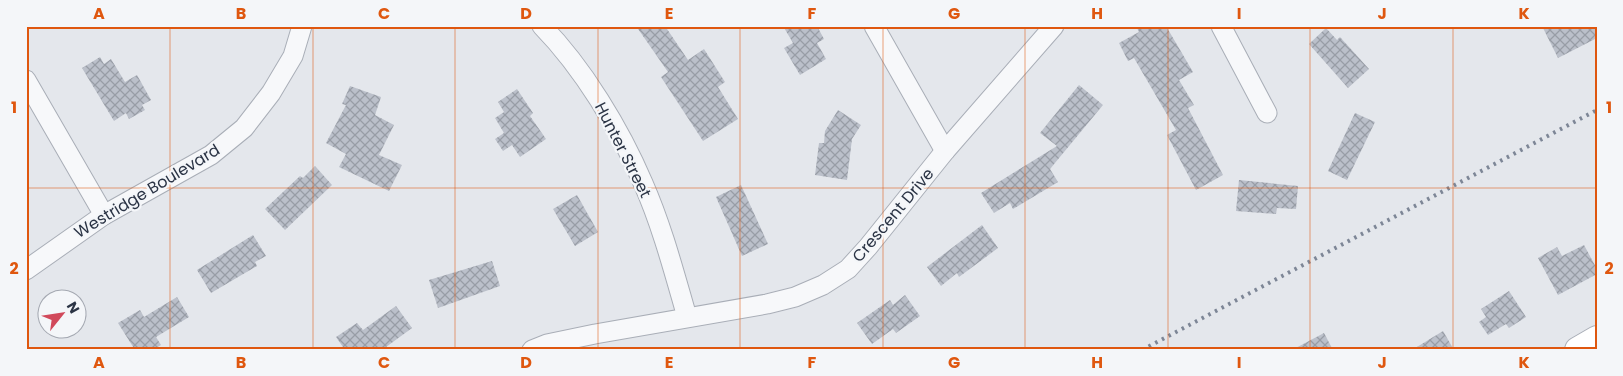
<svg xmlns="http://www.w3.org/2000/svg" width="1623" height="376" viewBox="0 0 1623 376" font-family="Poppins,sans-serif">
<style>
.building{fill:url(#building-cross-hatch)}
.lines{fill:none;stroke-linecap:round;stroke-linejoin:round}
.street-casing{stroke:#a9aeb7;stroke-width:21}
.secondary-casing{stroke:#a9aeb7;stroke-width:28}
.street{stroke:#f7f8fa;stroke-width:19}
.secondary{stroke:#fff;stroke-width:26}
.rail{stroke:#7d8696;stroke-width:4;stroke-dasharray:2.5 5;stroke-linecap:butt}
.grid{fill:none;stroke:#df570f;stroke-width:1;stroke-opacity:0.55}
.labels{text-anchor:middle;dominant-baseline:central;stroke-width:4.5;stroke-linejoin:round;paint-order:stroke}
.street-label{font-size:16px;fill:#2b3445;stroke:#f4f6f9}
.neatline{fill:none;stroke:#df570f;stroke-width:2}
.grid-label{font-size:16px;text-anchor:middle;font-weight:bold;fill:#df570f}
</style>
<defs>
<pattern id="building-cross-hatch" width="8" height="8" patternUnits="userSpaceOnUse" patternTransform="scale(1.25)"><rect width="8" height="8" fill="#bbc0ca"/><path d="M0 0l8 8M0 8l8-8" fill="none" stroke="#989da6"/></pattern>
</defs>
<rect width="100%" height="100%" fill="#e4e7ec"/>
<g class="building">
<polygon points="636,26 665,26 688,60 704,49 725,82 718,87 738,119 703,141 661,77 668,72"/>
<polygon points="783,26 817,26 824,39 817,43 826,59 800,75 784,48 793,43"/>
<polygon points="1136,26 1166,26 1193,72 1179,80 1194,105 1188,108 1223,175 1196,190 1167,135 1176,130 1134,58 1128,61 1119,43 1139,32"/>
<polygon points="1542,26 1597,26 1597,38 1558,58"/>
<polygon points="1326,28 1337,40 1340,37 1369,69 1348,88 1309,44"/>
<polygon points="100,57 104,64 111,59 125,82 137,75 151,100 142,105 145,110 129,119 126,113 114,121 82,68"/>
<polygon points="1079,85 1103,105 1050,169 1058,182 1013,209 1010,203 994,213 981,193 1057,146 1040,133"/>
<polygon points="350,86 381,97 375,115 394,125 379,155 402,165 389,191 339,167 346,154 326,143 346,105 342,104"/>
<polygon points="517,89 533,113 530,116 546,139 520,157 512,145 503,151 495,139 504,133 495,118 504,112 498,102"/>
<polygon points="838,110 861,125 852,139 847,180 815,175 819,143 824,143 825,131"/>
<polygon points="1355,113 1375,122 1347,180 1328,171"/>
<polygon points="315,166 332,185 285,230 265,209 300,176 303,178"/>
<polygon points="1239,180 1298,186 1296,209 1277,208 1276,214 1236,211"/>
<polygon points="741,185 768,244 742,256 716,197"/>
<polygon points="577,195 598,232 575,246 553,209"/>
<polygon points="982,225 998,248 959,277 957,273 941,286 927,267"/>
<polygon points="253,235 266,256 255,262 257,266 211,293 197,270"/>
<polygon points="1584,245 1597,269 1597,274 1558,295 1538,258 1557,247 1562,256"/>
<polygon points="492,261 500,286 438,308 429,280"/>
<polygon points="1509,291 1526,317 1509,328 1506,324 1488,335 1479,322 1486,317 1481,309"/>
<polygon points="905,295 920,316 896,333 893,329 872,344 857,323 890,300 893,305"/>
<polygon points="177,297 189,317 156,337 161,345 153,350 135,350 118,323 140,310 144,317"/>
<polygon points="396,306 412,328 382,350 345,350 336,337 357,323 363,330"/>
<polygon points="1443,331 1454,350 1412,350"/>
<polygon points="1324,333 1333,350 1292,350"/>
</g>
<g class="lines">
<defs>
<g id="street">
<path d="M 542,26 C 583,68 620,129 643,183 C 662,226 674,272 687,317"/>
<polyline points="874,26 945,151"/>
<polyline points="1221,26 1267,113"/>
<polyline points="26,80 104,215"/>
<polyline points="26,270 104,215 211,155 244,128 271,93 293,56 302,26"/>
<polyline points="532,350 547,344 595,334 767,304 795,297 823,285 848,269 868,247 945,151 1054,26"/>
</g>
<polyline id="secondary" points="1578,350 1597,339"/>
</defs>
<use href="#street" class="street-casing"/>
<use href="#secondary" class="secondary-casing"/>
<use href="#street" class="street"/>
<use href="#secondary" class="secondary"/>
<polyline class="rail" points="1142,350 1597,110"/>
</g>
<path class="grid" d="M 170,26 L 170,350M 313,26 L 313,350M 455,26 L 455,350M 598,26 L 598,350M 740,26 L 740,350M 883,26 L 883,350M 1025,26 L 1025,350M 1168,26 L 1168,350M 1310,26 L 1310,350M 1453,26 L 1453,350M 26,188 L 1597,188"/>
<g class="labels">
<g class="street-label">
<text transform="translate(623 150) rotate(63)">Hunter Street</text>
<text transform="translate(147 191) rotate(-31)">Westridge Boulevard</text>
<text transform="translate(893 215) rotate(-50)">Crescent Drive</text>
</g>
</g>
<rect width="1623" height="376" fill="none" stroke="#f4f6f9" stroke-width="55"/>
<g transform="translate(62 314) rotate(60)"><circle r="24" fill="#f4f6f9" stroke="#a4a8b1"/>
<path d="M0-4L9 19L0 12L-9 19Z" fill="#d1495b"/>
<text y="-8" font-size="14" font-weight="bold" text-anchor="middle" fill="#2b3445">N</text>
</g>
<rect x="28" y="28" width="1568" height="320" class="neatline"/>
<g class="grid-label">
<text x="99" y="19">A</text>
<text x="241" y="19">B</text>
<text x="384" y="19">C</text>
<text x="526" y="19">D</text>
<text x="669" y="19">E</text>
<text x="812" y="19">F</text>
<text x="954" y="19">G</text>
<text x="1097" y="19">H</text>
<text x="1239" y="19">I</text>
<text x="1382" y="19">J</text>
<text x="1524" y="19">K</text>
<text x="14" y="113">1</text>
<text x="1609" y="113">1</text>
<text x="14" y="274">2</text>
<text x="1609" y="274">2</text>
<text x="99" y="368">A</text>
<text x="241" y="368">B</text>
<text x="384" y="368">C</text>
<text x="526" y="368">D</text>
<text x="669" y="368">E</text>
<text x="812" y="368">F</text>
<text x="954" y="368">G</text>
<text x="1097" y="368">H</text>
<text x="1239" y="368">I</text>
<text x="1382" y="368">J</text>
<text x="1524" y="368">K</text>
</g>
</svg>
